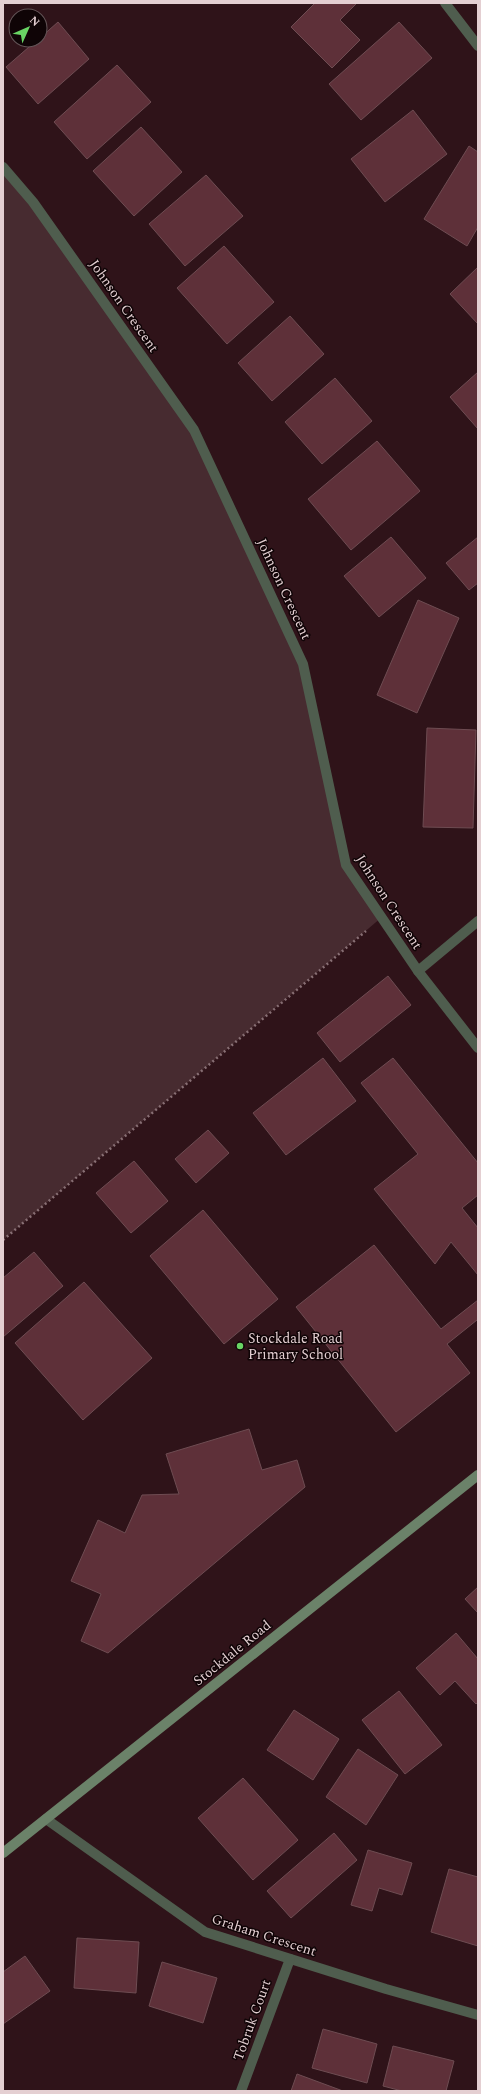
<svg xmlns="http://www.w3.org/2000/svg" width="481" height="2094" viewBox="0 0 481 2094" font-family="Spectral,serif">
<style>
.green{fill:#472b30}
.building{fill:#5e3039;stroke:#6e4c52}
.lines{fill:none;stroke-linecap:round;stroke-linejoin:round}
.path{stroke:#886f74;stroke-width:2.5;stroke-dasharray:2 3;stroke-linecap:butt}
.street{stroke:#4f5d4e;stroke-width:10}
.secondary{stroke:#6b8269;stroke-width:10}
.poi-dot{fill:#69d464;stroke:#0f0406;stroke-width:1.5}
.labels{text-anchor:middle;dominant-baseline:central;stroke-width:3;stroke-linejoin:round;paint-order:stroke}
.street-label{font-size:14px;fill:#e4cfd2;stroke:#0f0406}
.poi-label{font-size:14px;fill:#e4cfd2;stroke:#0f0406;text-anchor:start}
</style>
<rect width="100%" height="100%" fill="#2f1319"/>
<polygon class="green" points="3,167 194,430 303,664 346,865 382,917 3,1240"/>
<g class="building">
<polygon points="315,3 357,3 340,20 360,40 332,68 291,27"/>
<polygon points="58,22 89,59 38,104 6,67 37,40 40,40 40,38"/>
<polygon points="399,22 432,58 361,120 329,84"/>
<polygon points="117,65 151,102 87,159 54,122"/>
<polygon points="413,110 447,154 385,202 351,159"/>
<polygon points="141,127 182,172 134,216 93,171"/>
<polygon points="469,146 478,152 478,227 467,246 424,219"/>
<polygon points="206,175 243,216 185,266 149,224"/>
<polygon points="224,246 274,302 227,344 177,288"/>
<polygon points="478,267 478,324 450,294"/>
<polygon points="290,316 324,354 272,401 238,363"/>
<polygon points="478,372 478,429 450,397"/>
<polygon points="335,378 372,421 322,464 285,422"/>
<polygon points="377,441 420,491 351,550 308,499"/>
<polygon points="391,537 426,578 379,617 344,576"/>
<polygon points="478,537 478,583 469,590 446,563"/>
<polygon points="418,600 459,618 417,713 377,695"/>
<polygon points="427,728 476,730 473,828 423,827"/>
<polygon points="388,976 411,1005 340,1062 317,1033"/>
<polygon points="323,1058 356,1101 286,1155 253,1113"/>
<polygon points="393,1058 478,1163 478,1195 462,1208 478,1228 478,1275 451,1242 435,1264 374,1189 418,1154 361,1083"/>
<polygon points="208,1130 229,1153 196,1183 175,1159"/>
<polygon points="134,1161 168,1201 131,1233 96,1193"/>
<polygon points="203,1210 278,1299 224,1344 150,1256"/>
<polygon points="374,1245 441,1329 478,1300 478,1321 477,1320 447,1344 470,1373 396,1432 296,1307"/>
<polygon points="34,1252 63,1286 3,1337 3,1278"/>
<polygon points="84,1282 152,1358 83,1420 15,1343"/>
<polygon points="249,1429 262,1470 297,1460 305,1487 108,1653 81,1641 101,1594 71,1581 98,1520 125,1533 142,1495 179,1494 166,1454"/>
<polygon points="478,1587 478,1613 465,1599"/>
<polygon points="456,1633 478,1659 478,1702 476,1704 455,1681 440,1695 416,1668"/>
<polygon points="399,1691 442,1745 405,1774 362,1720"/>
<polygon points="294,1710 339,1739 313,1780 267,1750"/>
<polygon points="358,1749 398,1775 366,1825 326,1797"/>
<polygon points="243,1778 298,1840 253,1880 198,1818"/>
<polygon points="334,1833 357,1860 291,1918 267,1891"/>
<polygon points="368,1850 412,1863 402,1895 379,1888 372,1911 351,1905"/>
<polygon points="449,1869 478,1877 478,1946 431,1932"/>
<polygon points="77,1938 139,1942 136,1993 74,1988"/>
<polygon points="25,1956 50,1991 3,2024 3,1972"/>
<polygon points="162,1962 217,1978 203,2023 149,2006"/>
<polygon points="323,2029 377,2044 367,2083 312,2068"/>
<polygon points="393,2046 454,2061 446,2091 402,2091 383,2086"/>
<polygon points="297,2074 343,2091 291,2091"/>
</g>
<g class="lines">
<polyline class="path" points="3,1240 366,931"/>
<g class="street">
<polyline points="445,3 478,46"/>
<polyline points="3,167 33,202 194,430 303,664 346,865 418,971 478,1048"/>
<polyline points="418,971 478,921"/>
<polyline points="46,1819 205,1932 386,1989 478,2015"/>
<polyline points="241,2091 290,1959"/>
</g>
<polyline class="secondary" points="3,1853 478,1475"/>
</g>
<circle class="poi-dot" cx="240" cy="1346" r="4"/>
<g class="labels">
<g class="street-label">
<text transform="translate(124 306) rotate(55)">Johnson Crescent</text>
<text transform="translate(284 589) rotate(65)">Johnson Crescent</text>
<text transform="translate(389 902) rotate(57)">Johnson Crescent</text>
<text transform="translate(232 1653) rotate(-39)">Stockdale Road</text>
<text transform="translate(264 1935) rotate(18)">Graham Crescent</text>
<text transform="translate(252 2020) rotate(-70)">Tobruk Court</text>
</g>
<g class="poi-label">
<text x="248" y="1338">Stockdale Road<tspan x="248" dy="16">Primary School</tspan></text>
</g>
</g>
<rect width="481" height="2094" fill="none" stroke="#e4cfd2" stroke-width="8"/>
<g transform="translate(28 28) rotate(45)"><circle r="19" fill="#0f0406" stroke="#645558"/>
<path d="M0-3L7 15L0 10L-7 15Z" fill="#69d464"/>
<text y="-6" font-size="11" font-weight="bold" text-anchor="middle" fill="#e4cfd2">N</text>
</g>
</svg>
